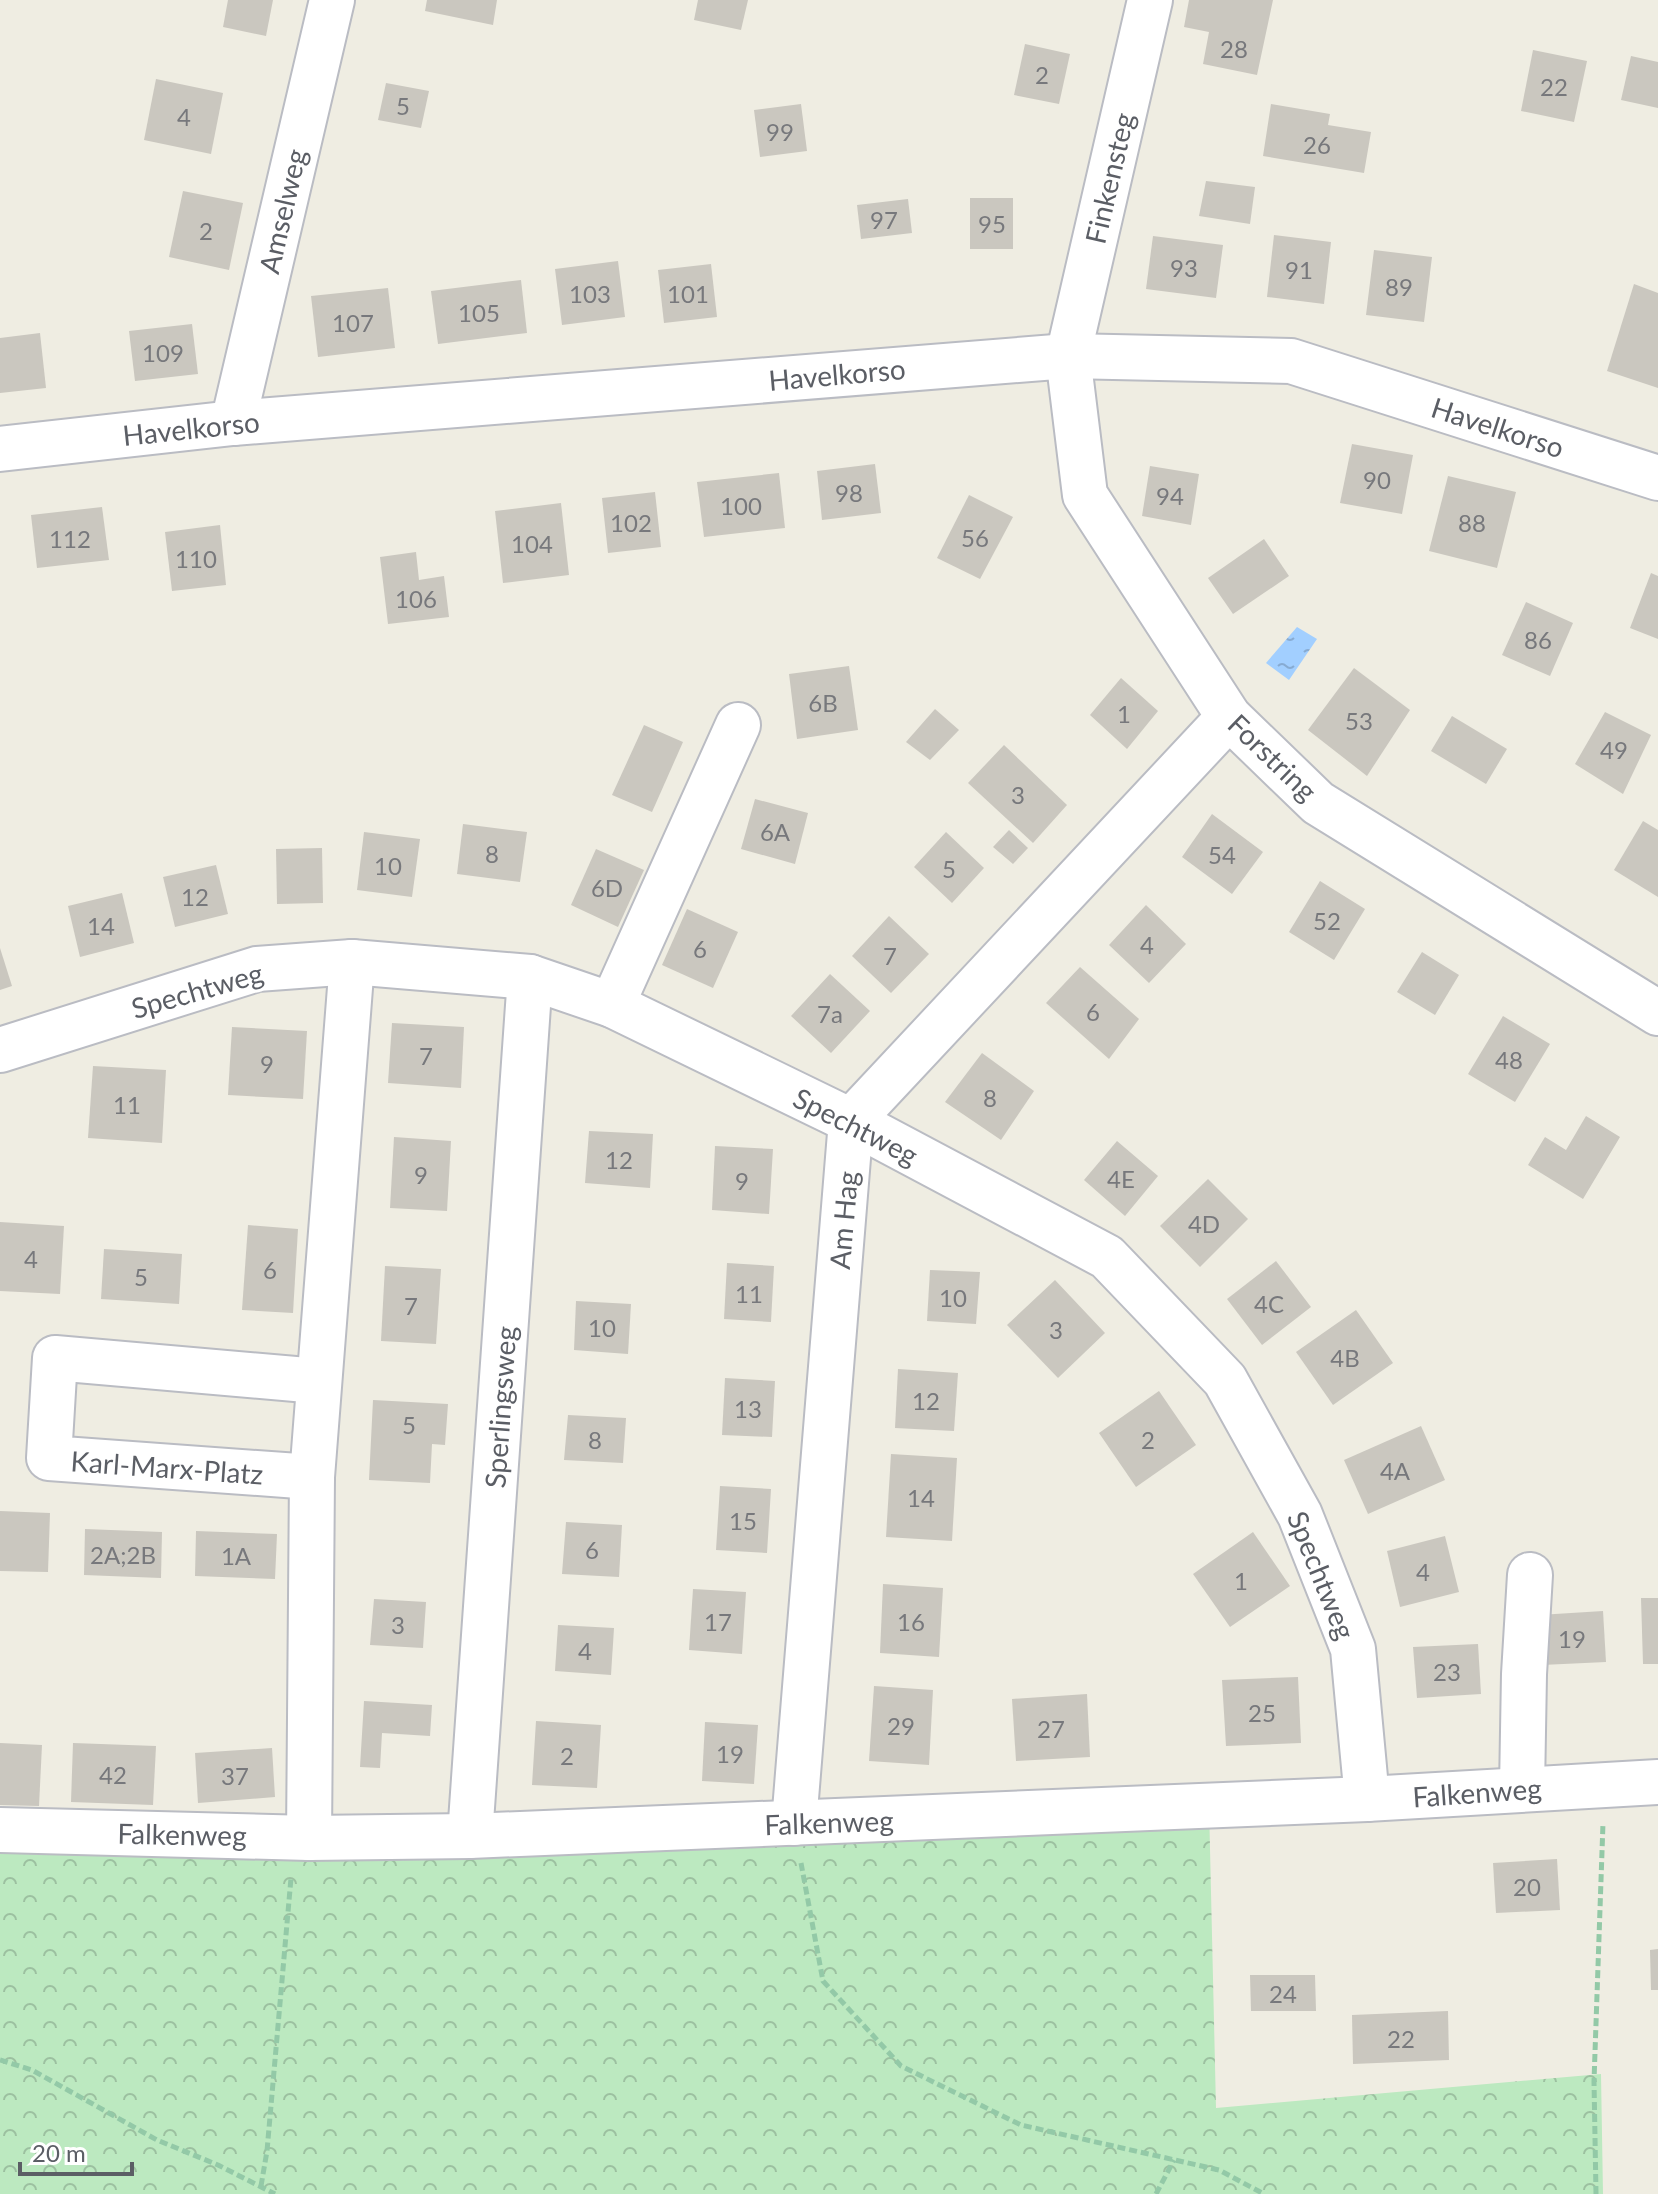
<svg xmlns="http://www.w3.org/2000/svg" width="1658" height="2194" viewBox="0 0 1658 2194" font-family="Lato,sans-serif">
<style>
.forest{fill:url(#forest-crowns)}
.water{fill:url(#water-ripples)}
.building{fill:#cac7bf}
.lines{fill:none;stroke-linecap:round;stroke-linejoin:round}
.minor-casing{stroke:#babcc3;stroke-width:48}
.path{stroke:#93c9a7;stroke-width:5;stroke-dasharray:8 4;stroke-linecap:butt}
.minor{stroke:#fff;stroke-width:44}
.labels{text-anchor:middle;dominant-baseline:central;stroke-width:6;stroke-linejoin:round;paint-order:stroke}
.number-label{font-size:24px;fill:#77787c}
.street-label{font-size:28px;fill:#5b5e65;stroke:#fff}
</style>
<defs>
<pattern id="forest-crowns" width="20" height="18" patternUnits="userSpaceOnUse" patternTransform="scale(2)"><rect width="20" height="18" fill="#bce9c0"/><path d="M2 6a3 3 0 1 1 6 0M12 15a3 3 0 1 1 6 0" fill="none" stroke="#9cc0a0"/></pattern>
<pattern id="water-ripples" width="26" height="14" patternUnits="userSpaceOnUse" patternTransform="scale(2)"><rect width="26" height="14" fill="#a2cfff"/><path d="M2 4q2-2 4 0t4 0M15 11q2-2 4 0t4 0" fill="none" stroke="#87abd2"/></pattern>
</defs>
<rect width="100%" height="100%" fill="#efede2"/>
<polygon class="forest" points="1209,1805 1216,2108 1601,2074 1603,2194 0,2194 0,1830"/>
<polygon class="water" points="1297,627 1317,639 1289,680 1266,663"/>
<g class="building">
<polygon points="228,0 273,0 266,36 223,27"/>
<polygon points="427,0 497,0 493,25 425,11"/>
<polygon points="698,0 748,0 741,30 694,20"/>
<polygon points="1189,0 1273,0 1257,75 1203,64 1209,32 1184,27"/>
<polygon points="1025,44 1070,54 1059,104 1014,95"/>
<polygon points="1533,50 1587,61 1574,122 1521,111"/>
<polygon points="1631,56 1658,62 1658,108 1621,100"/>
<polygon points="156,79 223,93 211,154 144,140"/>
<polygon points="386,83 429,91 421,128 378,120"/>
<polygon points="801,104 807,151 760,157 754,110"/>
<polygon points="1271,104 1330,114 1328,125 1371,132 1364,173 1263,156"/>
<polygon points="1206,181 1255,187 1250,224 1199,216"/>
<polygon points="183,191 243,203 229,270 169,257"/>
<rect x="970" y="198" width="43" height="51"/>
<polygon points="908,199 912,233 861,239 857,205"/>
<polygon points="1274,235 1331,242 1324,304 1267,297"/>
<polygon points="1153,236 1223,245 1216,298 1146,289"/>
<polygon points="1374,250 1432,257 1424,322 1366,315"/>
<polygon points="618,261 625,317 562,325 555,269"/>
<polygon points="711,264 717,317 664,323 658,270"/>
<polygon points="521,280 527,333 438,344 431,291"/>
<polygon points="1634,284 1658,293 1658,388 1607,371"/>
<polygon points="388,288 395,348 318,357 311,296"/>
<polygon points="192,324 198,374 135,381 129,331"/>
<polygon points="40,333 46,388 0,393 0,338"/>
<polygon points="1352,444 1413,455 1402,514 1340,503"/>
<polygon points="875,464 881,513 822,520 817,471"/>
<polygon points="1150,466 1199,474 1191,525 1142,516"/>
<polygon points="779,473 785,528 704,537 697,482"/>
<polygon points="1448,476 1516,492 1497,568 1429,551"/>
<polygon points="655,492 661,547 608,553 602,498"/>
<polygon points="969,495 1013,517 980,579 937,558"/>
<polygon points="561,503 569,575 503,583 495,511"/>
<polygon points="102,507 109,560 37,568 31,515"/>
<polygon points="220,525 226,585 172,591 165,532"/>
<polygon points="1264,539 1289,576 1233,614 1208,578"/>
<polygon points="416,552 419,580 444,576 449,617 388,624 380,557"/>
<polygon points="1651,573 1658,576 1658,639 1630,628"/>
<polygon points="1526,602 1573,623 1550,676 1502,655"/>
<polygon points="849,666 858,730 797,739 789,674"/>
<polygon points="1354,668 1410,710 1367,776 1308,730"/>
<polygon points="1121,678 1158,711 1127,749 1090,715"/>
<polygon points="935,709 959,730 930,760 906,742"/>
<polygon points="1605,712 1651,735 1623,794 1575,764"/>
<polygon points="1452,716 1507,749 1486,784 1431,751"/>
<polygon points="644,725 683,742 652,812 612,795"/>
<polygon points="1004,745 1067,805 1033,843 968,783"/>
<polygon points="755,799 808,813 795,864 741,849"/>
<polygon points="1212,814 1263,852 1232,894 1182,857"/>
<polygon points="1643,821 1658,830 1658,897 1614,870"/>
<polygon points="463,824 527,832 520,882 457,874"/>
<polygon points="1009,830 1028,848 1013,864 993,847"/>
<polygon points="364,832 420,839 412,897 357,890"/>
<polygon points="946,832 984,868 952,903 914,867"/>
<polygon points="322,848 323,903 277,904 276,849"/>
<polygon points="596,849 644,870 618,927 571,905"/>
<polygon points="216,865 228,914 175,927 163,877"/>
<polygon points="1320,881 1365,909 1334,960 1289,932"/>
<polygon points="122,893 134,943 80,957 68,906"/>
<polygon points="1146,905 1186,944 1149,983 1109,945"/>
<polygon points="687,909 738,932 713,988 662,965"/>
<polygon points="889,916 929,954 891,993 852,956"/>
<polygon points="0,948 12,986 0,990"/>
<polygon points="1422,952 1459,975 1435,1015 1397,992"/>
<polygon points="1080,967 1139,1019 1109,1059 1046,1003"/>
<polygon points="830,974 870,1011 831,1053 791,1016"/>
<polygon points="1503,1016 1550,1044 1515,1102 1468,1074"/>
<polygon points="392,1023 464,1027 461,1088 388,1083"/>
<polygon points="232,1027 307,1031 303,1099 228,1095"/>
<polygon points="982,1053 1034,1091 1001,1140 945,1102"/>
<polygon points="93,1066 166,1070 162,1143 88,1138"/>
<polygon points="1586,1116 1620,1137 1583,1199 1528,1165 1545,1137 1566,1150"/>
<polygon points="589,1131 653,1134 650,1188 585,1183"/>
<polygon points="394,1137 451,1141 447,1211 390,1208"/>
<polygon points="1117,1141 1158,1176 1125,1216 1084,1180"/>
<polygon points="715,1146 773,1149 769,1214 712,1210"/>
<polygon points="1208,1179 1248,1219 1200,1267 1160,1226"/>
<polygon points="0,1222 64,1226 60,1294 0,1291"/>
<polygon points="248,1225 298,1229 293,1313 242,1310"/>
<polygon points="104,1249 182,1254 179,1304 101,1299"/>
<polygon points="1276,1261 1311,1307 1262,1345 1227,1299"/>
<polygon points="727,1263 774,1266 771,1322 724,1319"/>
<polygon points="385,1266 441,1269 436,1344 381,1341"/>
<polygon points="930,1270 980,1272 976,1324 927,1321"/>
<polygon points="1055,1280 1105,1333 1058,1378 1007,1325"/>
<polygon points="576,1301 631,1304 628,1354 574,1350"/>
<polygon points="1356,1310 1393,1363 1333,1405 1296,1352"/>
<polygon points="898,1369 958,1373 954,1431 895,1428"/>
<polygon points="725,1378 775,1381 772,1437 722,1435"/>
<polygon points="1159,1391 1196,1445 1136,1487 1099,1433"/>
<polygon points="373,1400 448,1404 445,1445 432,1444 430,1483 369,1480"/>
<polygon points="568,1415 626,1418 623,1463 564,1460"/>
<polygon points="1421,1426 1445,1480 1368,1514 1344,1460"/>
<polygon points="891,1454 957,1458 952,1541 886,1537"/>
<polygon points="720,1486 771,1489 767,1553 716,1550"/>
<polygon points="0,1511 50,1513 48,1572 0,1571"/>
<polygon points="566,1522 622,1525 619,1577 562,1574"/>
<polygon points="85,1529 162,1532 161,1578 84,1575"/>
<polygon points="196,1531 277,1534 275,1579 195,1576"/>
<polygon points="1253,1532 1290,1586 1230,1627 1193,1574"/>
<polygon points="1445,1536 1459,1592 1400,1607 1387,1551"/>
<polygon points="883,1584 943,1588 939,1657 880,1653"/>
<polygon points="693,1589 746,1592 742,1654 689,1650"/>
<polygon points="1641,1598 1658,1598 1658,1664 1643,1664"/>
<polygon points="374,1599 426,1602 423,1648 370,1645"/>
<polygon points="1603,1611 1606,1662 1542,1665 1539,1615"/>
<polygon points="558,1625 614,1628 611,1675 555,1671"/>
<polygon points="1478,1644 1481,1694 1417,1698 1413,1647"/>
<polygon points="1298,1677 1301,1743 1226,1746 1222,1680"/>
<polygon points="874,1686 933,1690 929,1765 869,1761"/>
<polygon points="1087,1694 1090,1757 1016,1761 1012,1699"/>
<polygon points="364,1701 432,1705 430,1736 382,1733 380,1768 360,1767"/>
<polygon points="536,1721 601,1725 597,1788 532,1785"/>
<polygon points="705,1722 758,1725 754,1784 702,1781"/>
<polygon points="0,1743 42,1745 39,1806 0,1805"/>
<polygon points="73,1743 156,1746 153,1805 71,1802"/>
<polygon points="272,1748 275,1797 198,1803 195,1753"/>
<polygon points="1557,1859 1560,1910 1496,1913 1493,1863"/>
<polygon points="1658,1949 1658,1990 1651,1990 1650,1950"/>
<polygon points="1250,1975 1315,1975 1316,2011 1251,2011"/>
<polygon points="1448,2011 1449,2060 1353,2064 1352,2015"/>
</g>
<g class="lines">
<defs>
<g id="minor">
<polyline points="1150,0 1068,356 1085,495 1229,717 1318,803 1658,1013"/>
<polyline points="233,423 332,0"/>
<polyline points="0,449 233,423 1068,356 1291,361 1658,478"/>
<polyline points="612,1005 738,725"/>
<polyline points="0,1050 257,969 352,962 530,977 612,1005 851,1121 1107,1257 1225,1380 1300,1515 1353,1649 1367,1799"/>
<polyline points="312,1477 49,1458 55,1358 318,1381"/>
<polyline points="1522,1789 1524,1674 1530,1575"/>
<polyline points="794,1823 851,1121 1229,717"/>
<polyline points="0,1830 309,1838 470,1836 1367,1799 1658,1782"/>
<polyline points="470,1836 530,977"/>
<polyline points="309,1838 312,1477 352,962"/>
</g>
</defs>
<use href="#minor" class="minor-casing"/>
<g class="path">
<polyline points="801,1863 823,1981 901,2066 1021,2125 1219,2170 1264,2194"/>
<polyline points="0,2060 32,2070 157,2140 218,2165 275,2194"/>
<polyline points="261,2186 267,2151 291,1878"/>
<polyline points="1156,2194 1174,2160"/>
<polyline points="1596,2194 1594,2081 1603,1823"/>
</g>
<use href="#minor" class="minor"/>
</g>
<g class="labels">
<g class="number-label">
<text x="1234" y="48">28</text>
<text x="1042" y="74">2</text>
<text x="1554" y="86">22</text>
<text x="403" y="105">5</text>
<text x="184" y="116">4</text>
<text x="780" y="131">99</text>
<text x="1317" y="144">26</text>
<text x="884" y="219">97</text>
<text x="992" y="223">95</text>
<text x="206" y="230">2</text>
<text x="1184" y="267">93</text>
<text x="1299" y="269">91</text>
<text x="1399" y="286">89</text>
<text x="590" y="293">103</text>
<text x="688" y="293">101</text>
<text x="479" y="312">105</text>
<text x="353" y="322">107</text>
<text x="163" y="352">109</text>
<text x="1377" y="479">90</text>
<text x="849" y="492">98</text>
<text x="1170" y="495">94</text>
<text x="741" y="505">100</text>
<text x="631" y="522">102</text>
<text x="1472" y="522">88</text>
<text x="975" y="537">56</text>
<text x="70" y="538">112</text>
<text x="532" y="543">104</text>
<text x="196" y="558">110</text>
<text x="416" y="598">106</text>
<text x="1538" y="639">86</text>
<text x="823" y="702">6B</text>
<text x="1124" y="713">1</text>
<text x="1359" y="720">53</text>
<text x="1614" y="749">49</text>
<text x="1018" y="794">3</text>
<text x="775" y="831">6A</text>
<text x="492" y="853">8</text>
<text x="1222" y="854">54</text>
<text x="388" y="865">10</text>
<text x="949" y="868">5</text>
<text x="607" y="887">6D</text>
<text x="195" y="896">12</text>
<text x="1327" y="920">52</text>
<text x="101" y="925">14</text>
<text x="1147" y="944">4</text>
<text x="700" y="948">6</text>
<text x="890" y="955">7</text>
<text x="1093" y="1011">6</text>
<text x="830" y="1013">7a</text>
<text x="426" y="1055">7</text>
<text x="1509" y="1059">48</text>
<text x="267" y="1063">9</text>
<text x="990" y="1097">8</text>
<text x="127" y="1104">11</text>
<text x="619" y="1159">12</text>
<text x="421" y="1174">9</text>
<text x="1121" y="1178">4E</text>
<text x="742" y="1180">9</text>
<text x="1204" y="1223">4D</text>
<text x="31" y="1258">4</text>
<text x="270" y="1269">6</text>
<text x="141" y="1276">5</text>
<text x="749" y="1293">11</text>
<text x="953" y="1297">10</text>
<text x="1269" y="1303">4C</text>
<text x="411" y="1305">7</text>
<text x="602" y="1327">10</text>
<text x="1056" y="1329">3</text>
<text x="1345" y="1357">4B</text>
<text x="926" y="1400">12</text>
<text x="748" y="1408">13</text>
<text x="409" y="1424">5</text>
<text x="595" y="1439">8</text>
<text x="1148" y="1439">2</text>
<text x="1395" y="1470">4A</text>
<text x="921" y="1497">14</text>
<text x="743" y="1520">15</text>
<text x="592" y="1549">6</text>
<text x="123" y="1554">2A;2B</text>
<text x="236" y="1555">1A</text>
<text x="1423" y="1571">4</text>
<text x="1241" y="1580">1</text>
<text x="718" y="1621">17</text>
<text x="911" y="1621">16</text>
<text x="398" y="1624">3</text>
<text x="1572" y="1638">19</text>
<text x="585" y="1650">4</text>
<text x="1447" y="1671">23</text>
<text x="1262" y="1712">25</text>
<text x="901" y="1725">29</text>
<text x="1051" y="1728">27</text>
<text x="730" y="1753">19</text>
<text x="567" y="1755">2</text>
<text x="113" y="1774">42</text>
<text x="235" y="1775">37</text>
<text x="1527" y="1886">20</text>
<text x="1283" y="1993">24</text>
<text x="1401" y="2038">22</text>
</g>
<g class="street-label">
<text transform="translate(1109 178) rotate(-77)">Finkensteg</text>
<text transform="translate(282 211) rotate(-77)">Amselweg</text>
<text transform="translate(837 374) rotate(-5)">Havelkorso</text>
<text transform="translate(1498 427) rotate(18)">Havelkorso</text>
<text transform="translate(191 428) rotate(-6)">Havelkorso</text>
<text transform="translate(1273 757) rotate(44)">Forstring</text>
<text transform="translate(197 990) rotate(-16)">Spechtweg</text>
<text transform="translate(856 1126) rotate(27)">Spechtweg</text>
<text transform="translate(843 1220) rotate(-85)">Am Hag</text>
<text transform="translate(500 1407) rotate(-86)">Sperlingsweg</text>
<text transform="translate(167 1467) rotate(4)">Karl-Marx-Platz</text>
<text transform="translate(1322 1575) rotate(68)">Spechtweg</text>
<text transform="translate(1477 1792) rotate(-4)">Falkenweg</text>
<text transform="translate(829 1822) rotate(-2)">Falkenweg</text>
<text transform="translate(182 1834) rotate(1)">Falkenweg</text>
</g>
</g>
<path d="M20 2162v12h112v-12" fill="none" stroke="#5b5e65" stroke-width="4"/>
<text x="32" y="2162" font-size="24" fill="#5b5e65" stroke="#ffffff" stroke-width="6" paint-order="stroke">20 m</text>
</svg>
